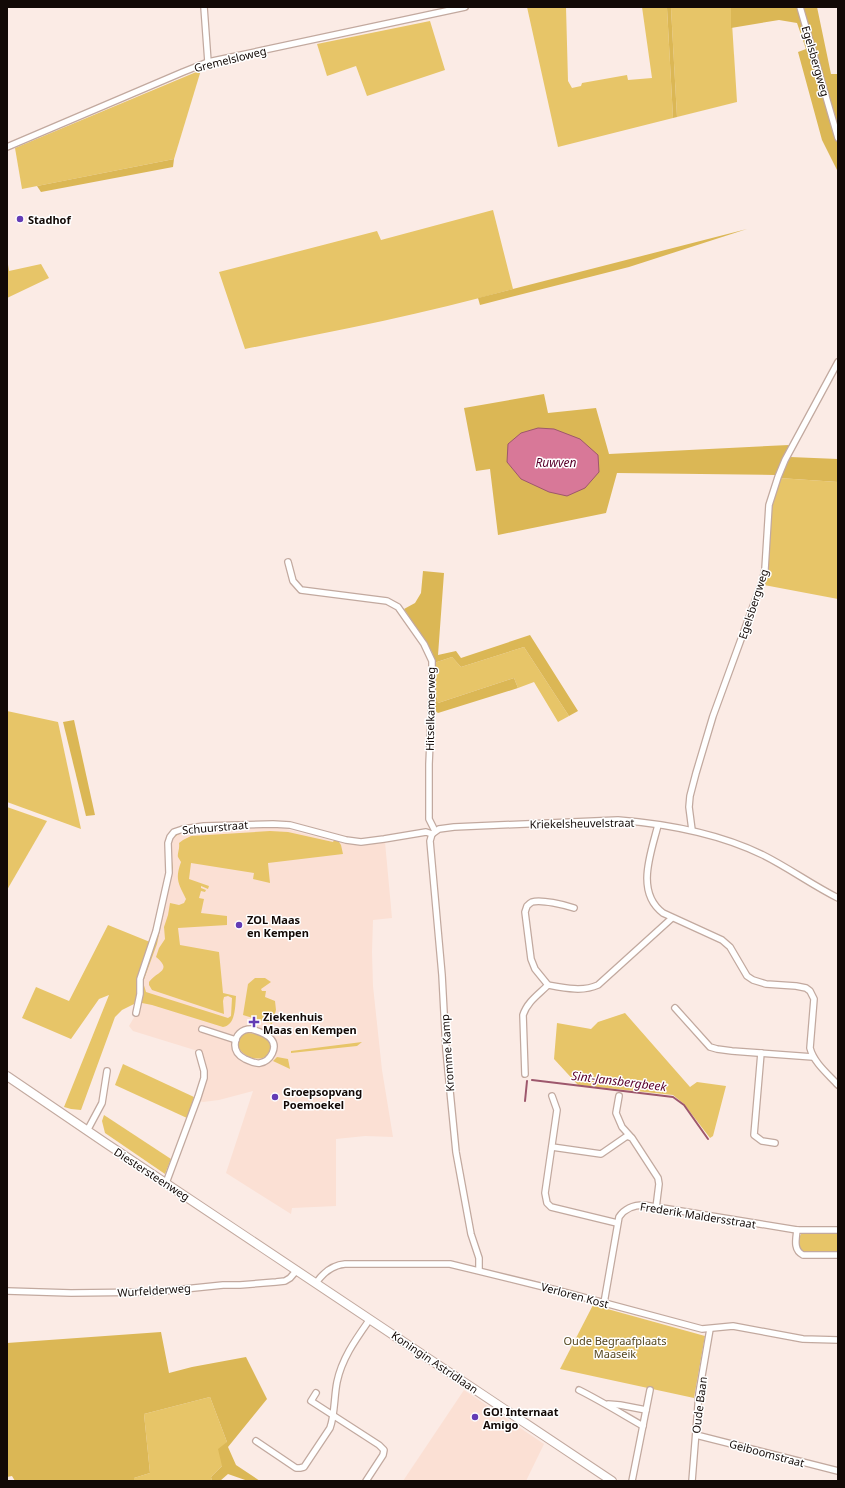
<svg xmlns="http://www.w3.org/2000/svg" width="845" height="1488" viewBox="0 0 845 1488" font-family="'Noto Sans',sans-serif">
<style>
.built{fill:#fbe0d4}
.green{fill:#e7c568;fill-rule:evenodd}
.forest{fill:#dbb755}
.water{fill:#d87898;stroke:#9d576c}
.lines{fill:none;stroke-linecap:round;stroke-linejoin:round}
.stream{stroke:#9d576c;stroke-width:2}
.minor-casing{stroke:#c2a99f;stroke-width:8}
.secondary-casing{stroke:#c2a99f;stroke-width:10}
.minor{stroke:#fff;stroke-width:5.5}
.secondary{stroke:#fff;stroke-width:8}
.poi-dot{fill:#633cb5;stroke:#fff;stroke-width:1.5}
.labels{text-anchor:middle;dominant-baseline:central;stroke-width:3;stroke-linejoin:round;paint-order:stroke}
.street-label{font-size:11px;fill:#120906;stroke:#fff}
.poi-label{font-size:11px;font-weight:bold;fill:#120906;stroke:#fff;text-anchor:start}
.park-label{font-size:11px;fill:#56471e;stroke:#fff}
.water-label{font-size:12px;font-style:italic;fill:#59002b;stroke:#fff}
</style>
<rect width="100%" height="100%" fill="#fbebe5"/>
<g class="built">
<polygon points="275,826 333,841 366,844 385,842 392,918 373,920 372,952 373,986 382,1070 393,1137 365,1136 336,1139 336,1206 292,1208 291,1214 226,1173 253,1091 219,1100 203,1102 199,1101 203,1088 201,1052 133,1031 129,1026 136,1014 141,984 170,871 169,843 175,833 200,829"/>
<polygon points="464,1390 544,1444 526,1481 403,1481"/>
</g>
<g class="green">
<polygon points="527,7 566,7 568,81 572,88 581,86 582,83 627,75 628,80 652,78 642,7 667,8 673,118 558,147"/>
<polygon points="686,7 731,7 737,102 677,117 671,8"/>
<polygon points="430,21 445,70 367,96 356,66 327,76 317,44"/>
<polygon points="201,70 174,159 22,189 15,148"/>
<path d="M 493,210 L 513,289 C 425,314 335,331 245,349 L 219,272 L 377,231 L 381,240 Z"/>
<polygon points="7,258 9,271 41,264 49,278 7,298"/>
<polygon points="779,478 838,482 838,599 764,585 768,572 771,508"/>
<polygon points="524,647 569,716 558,722 534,682 518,688 514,678 438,703 435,681 434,663 452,657 461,667"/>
<polygon points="7,711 58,722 81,829 7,802"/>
<polygon points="7,807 47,821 7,890"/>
<path d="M 271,825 L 289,826 L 337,839 L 341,845 L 343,854 L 268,863 L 270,883 L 253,879 L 254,873 L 191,863 L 189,879 L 209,886 L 208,889 L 201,886 L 201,888 L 206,890 L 205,892 L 201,891 L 199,898 L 204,899 L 201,913 L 227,916 L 227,925 L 178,928 L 180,945 L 219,952 L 223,993 L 236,996 C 235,1006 236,1025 223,1027 L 152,1005 L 142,1003 L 140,1000 L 142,980 L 157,934 L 170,872 L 169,844 L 173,834 L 184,830 ZM 268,826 L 293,828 L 334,840 L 333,842 L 288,832 L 270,831 L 191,836 L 183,840 L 179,843 C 180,849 177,854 178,857 C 179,859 180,860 181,862 C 175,879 178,883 186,899 L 184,903 L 179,905 L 170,903 L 168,915 L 164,927 L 165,939 L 159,948 L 156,957 C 173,971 157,971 149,982 L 149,985 L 152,990 L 224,1014 L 223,1001 L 224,997 L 228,996 L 232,998 L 231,1016 L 228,1018 L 146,992 L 143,982 L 157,944 L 173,868 L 170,847 L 173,838 L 182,832 Z"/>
<polygon points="108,925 150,942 138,996 134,1004 122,1010 115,1017 81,1110 71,1109 64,1107 109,995 99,999 71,1039 22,1018 36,987 69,1001"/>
<polygon points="255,978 265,978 271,982 261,989 262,991 266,991 265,997 275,1001 276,1010 272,1024 243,1015 248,984"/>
<polygon points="625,1013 690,1087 697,1082 726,1086 713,1136 710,1138 684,1104 673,1095 578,1085 554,1059 557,1023 591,1029 598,1022"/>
<path d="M 247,1033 C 260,1033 280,1042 265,1057 C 247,1065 223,1039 247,1033 Z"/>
<polygon points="362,1042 357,1046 291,1053 291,1051"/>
<polygon points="277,1057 288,1059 290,1069 273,1061"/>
<polygon points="123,1064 194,1097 187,1118 115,1085"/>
<polygon points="104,1115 171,1159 165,1174 105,1133 102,1121"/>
<path d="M 807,1232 L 838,1232 L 838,1252 L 804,1252 C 796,1249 797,1238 802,1233 Z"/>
<polygon points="593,1305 705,1336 694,1398 560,1369"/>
<polygon points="210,1397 227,1442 222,1466 211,1477 212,1481 134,1481 134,1478 150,1473 144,1414"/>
</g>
<g class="forest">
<polygon points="652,7 686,7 671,8 677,117 673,118 667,8"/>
<polygon points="731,7 817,7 831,74 838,74 838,172 822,140 798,52 806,49 797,23 779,20 731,28"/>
<polygon points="174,159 173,167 41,192 37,186"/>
<polygon points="747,229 629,267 480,305 478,298"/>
<polygon points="544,394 548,413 596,408 609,454 789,445 776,475 617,473 606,513 498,535 490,469 476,471 464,408"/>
<polygon points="790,457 838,459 838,482 779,478"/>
<polygon points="423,571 444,573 438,655 456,651 461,658 530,635 578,711 569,716 524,647 461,667 452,657 434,663 432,652 404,609 415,603 421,593"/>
<polygon points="514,678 518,688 438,713 433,709 435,681 438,703"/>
<polygon points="74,720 95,815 86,816 63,722"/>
<polygon points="161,1332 169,1373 192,1367 246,1357 267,1399 228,1447 236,1465 260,1481 248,1481 228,1474 220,1481 212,1481 211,1477 222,1466 218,1449 227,1442 210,1397 144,1414 150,1473 134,1478 134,1481 15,1481 12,1476 7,1477 7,1343"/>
</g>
<polygon class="water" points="538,428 554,429 580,439 598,455 599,472 585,488 567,496 549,492 521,479 507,462 508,444 521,433"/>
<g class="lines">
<g class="stream">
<polyline points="532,1080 673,1097 684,1105 708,1139"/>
<polyline points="525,1101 527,1081"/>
</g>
<defs>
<g id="minor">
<polyline points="204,7 208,62"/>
<polyline points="800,7 838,138"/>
<polyline points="7,147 183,72 208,62 465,7"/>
<polyline points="288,562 293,581 301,590 387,601 398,607 424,644 432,661 432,697 429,764 429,819 435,831"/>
<path d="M 658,825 C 651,853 635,892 663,913 L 722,940 L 730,947 L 747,976 L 753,980 L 766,984 L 796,986 L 806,988 L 810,991 L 814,999 L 810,1048 C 814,1063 828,1074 838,1085"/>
<polyline points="692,830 689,807 690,796 696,773 713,716 763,579 765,569 769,505 778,477 785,460 838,362"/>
<polyline points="432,834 430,841 442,975 446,1050 456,1152 471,1234 479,1258 479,1270"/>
<path d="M 432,834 L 439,829 L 454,827 L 618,820 C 668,824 718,833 763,855 C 789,868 812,885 838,898"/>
<path d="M 574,908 C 565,905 541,899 532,902 C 530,903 528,905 527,906 L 525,912 L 531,959 L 535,969 L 548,985 C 564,988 583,992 598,985 L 672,918"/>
<polyline points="675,1008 710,1047 717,1049 732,1051 813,1057"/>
<polyline points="136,1013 140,994 140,979 156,931 169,873 168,843 170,837 174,832 183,829 204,826 273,824 290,825 346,840 361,842 384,839 426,832 432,834"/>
<polyline points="202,1029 236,1040"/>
<path d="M 251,1029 C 257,1031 266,1033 271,1039 C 278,1047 271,1061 260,1063 C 255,1064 250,1061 245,1059 C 239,1056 235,1052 235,1045 C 235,1035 242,1029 251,1029 Z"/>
<polyline points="761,1053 754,1135 762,1141 775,1143"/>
<path d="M 525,1074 L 523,1015 C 527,1002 539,994 548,985"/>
<polyline points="552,1096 557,1110 545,1193 547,1203 551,1207 617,1223"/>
<polyline points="619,1096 616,1113 622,1127 631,1137"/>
<polyline points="87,1131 102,1103 107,1071"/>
<polyline points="552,1147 601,1154 627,1136 632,1138 658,1178 659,1184 656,1208"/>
<polyline points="166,1183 198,1097 204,1078 204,1071 199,1053"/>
<path d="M 797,1230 C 796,1239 793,1250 803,1255 L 838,1255"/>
<path d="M 316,1283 C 323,1273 333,1265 345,1264 L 450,1264 L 556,1290 L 702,1329 L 733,1326 L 803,1339 L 838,1340"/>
<polyline points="7,1291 71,1293 155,1292 223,1285 240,1285 276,1282 285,1281 290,1278 297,1270"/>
<path d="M 604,1303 L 619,1217 C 625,1208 633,1205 644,1205 L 797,1230 L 838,1230"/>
<path d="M 579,1390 C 601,1401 622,1414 643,1426"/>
<polyline points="316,1393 311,1401 379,1445 384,1450 383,1455 366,1481"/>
<polyline points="608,1404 620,1405 646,1410"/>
<polyline points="696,1435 838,1471"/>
<path d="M 256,1441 L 296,1468 L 300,1468 L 304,1467 L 330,1428 C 335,1414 334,1397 337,1382 C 342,1358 356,1339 370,1319"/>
<polyline points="632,1481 650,1390"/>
<polyline points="692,1481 699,1393 710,1329"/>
</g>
<polyline id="secondary" points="7,1076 104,1142 612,1481"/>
</defs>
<use href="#minor" class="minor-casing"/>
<use href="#secondary" class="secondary-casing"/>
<use href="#minor" class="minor"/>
<use href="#secondary" class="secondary"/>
</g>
<g class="poi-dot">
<circle cx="20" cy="219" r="4"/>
<circle cx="239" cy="925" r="4"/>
<path d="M252 1016h4v4h4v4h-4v4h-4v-4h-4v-4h4z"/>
<circle cx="275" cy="1097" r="4"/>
<circle cx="475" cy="1417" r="4"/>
</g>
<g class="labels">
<g class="street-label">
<text transform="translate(230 59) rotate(-14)">Gremelsloweg</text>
<text transform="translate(816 61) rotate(74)">Egelsbergweg</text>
<text transform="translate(753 604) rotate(-72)">Egelsbergweg</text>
<text transform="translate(430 709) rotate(-89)">Hitselkamerweg</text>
<text transform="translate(582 823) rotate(-1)">Kriekelsheuvelstraat</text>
<text transform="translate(215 827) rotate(-5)">Schuurstraat</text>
<text transform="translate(447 1053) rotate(-94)">Kromme Kamp</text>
<text transform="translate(152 1174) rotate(33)">Diestersteenweg</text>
<text transform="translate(698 1215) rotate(9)">Frederik Maldersstraat</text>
<text transform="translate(154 1290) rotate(-4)">Wurfelderweg</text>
<text transform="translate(575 1295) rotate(15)">Verloren Kost</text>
<text transform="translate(435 1362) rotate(34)">Koningin Astridlaan</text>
<text transform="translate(699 1405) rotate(-83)">Oude Baan</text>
<text transform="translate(767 1453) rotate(15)">Geiboomstraat</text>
</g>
<g class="poi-label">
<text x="28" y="219">Stadhof</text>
<text x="247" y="919">ZOL Maas<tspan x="247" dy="13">en Kempen</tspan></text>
<text x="263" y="1016">Ziekenhuis<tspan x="263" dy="13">Maas en Kempen</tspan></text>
<text x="283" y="1091">Groepsopvang<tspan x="283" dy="13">Poemoekel</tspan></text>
<text x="483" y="1411">GO! Internaat<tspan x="483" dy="13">Amigo</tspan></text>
</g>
<g class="park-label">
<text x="615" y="1340">Oude Begraafplaats<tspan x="615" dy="13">Maaseik</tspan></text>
</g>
<g class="water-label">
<text x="556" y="462">Ruwven</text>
<text transform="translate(619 1081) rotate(7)">Sint-Jansbergbeek</text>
</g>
</g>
<rect width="845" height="1488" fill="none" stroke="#120906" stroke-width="16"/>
</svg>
